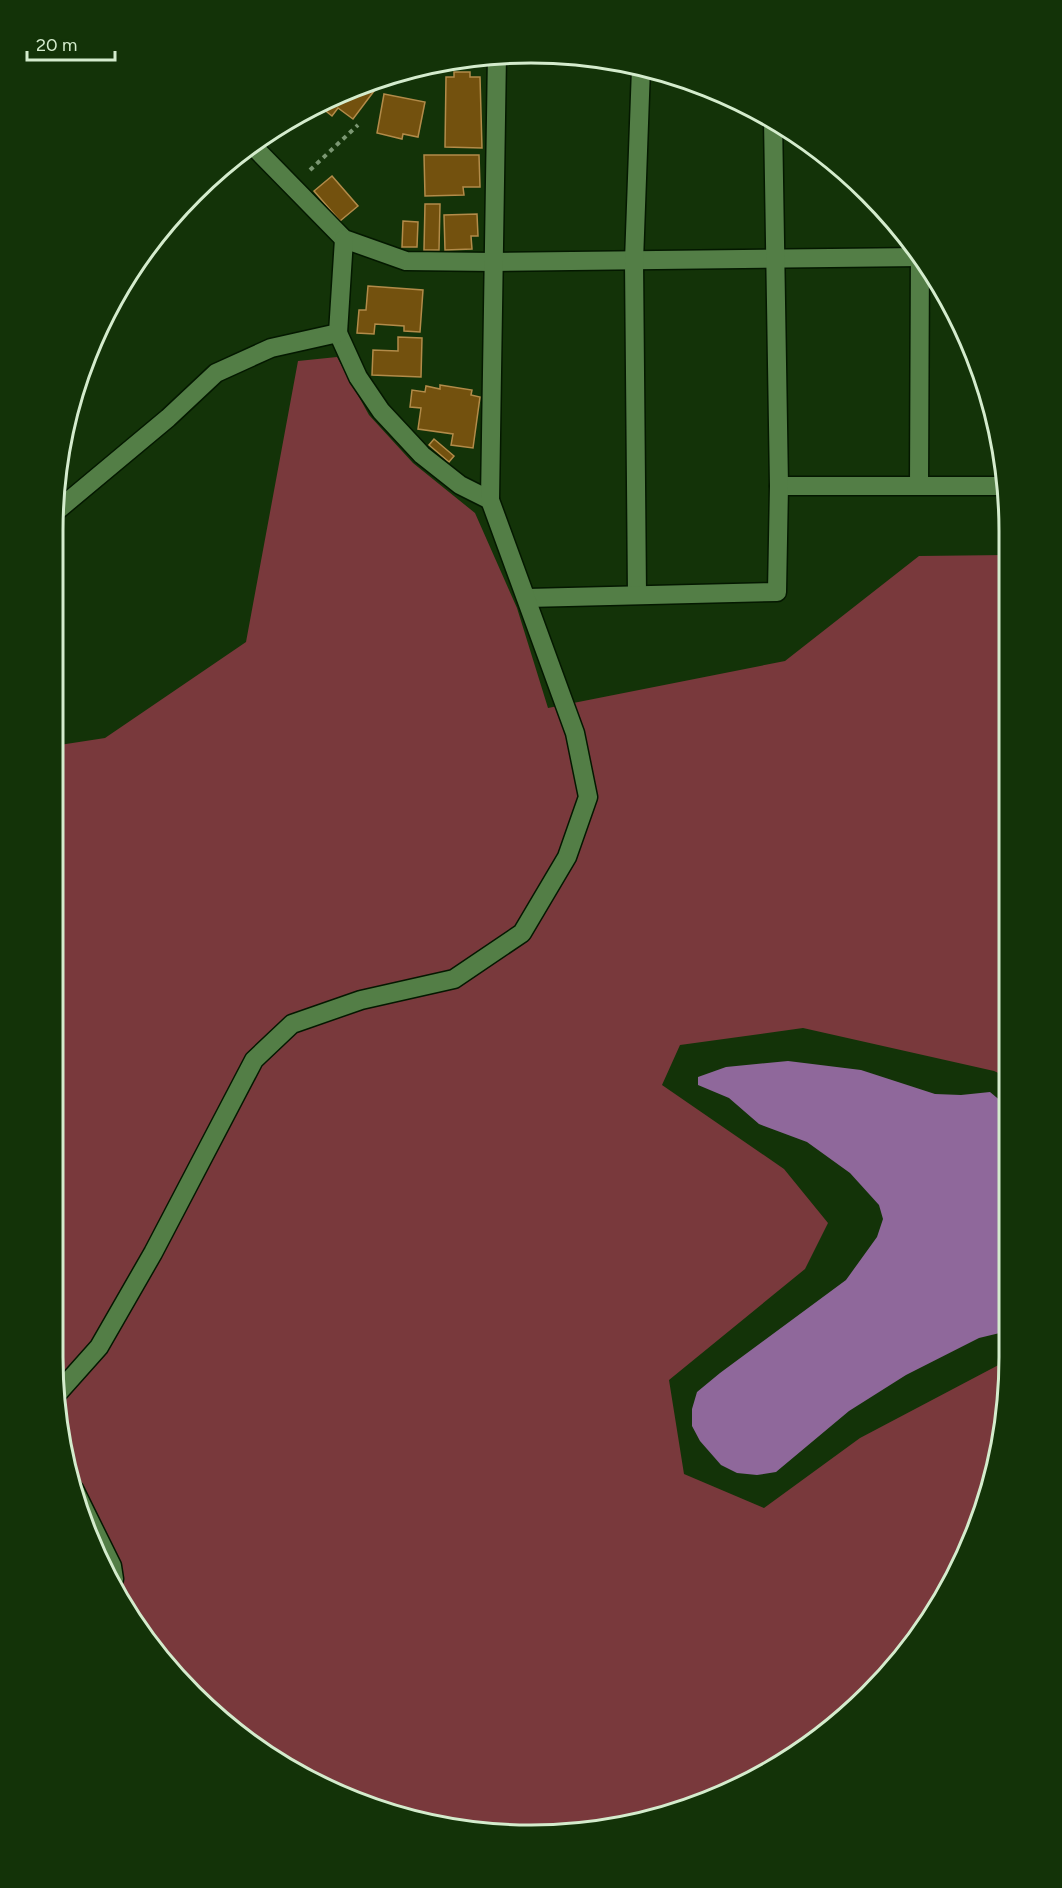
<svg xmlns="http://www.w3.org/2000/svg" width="1062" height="1888" viewBox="0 0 1062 1888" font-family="Figtree,sans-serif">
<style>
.forest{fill:#79393c}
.water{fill:#8f689b}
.building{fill:#73510e;stroke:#b28b49;stroke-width:1.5}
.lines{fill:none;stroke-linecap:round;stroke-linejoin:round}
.minor-casing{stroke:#041800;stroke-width:21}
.path{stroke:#7b9772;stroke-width:4;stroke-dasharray:4.5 4.5;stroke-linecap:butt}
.minor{stroke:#537e46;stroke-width:18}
.rim{fill:none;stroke:#d4eccd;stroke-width:3}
</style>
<rect width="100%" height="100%" fill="#133308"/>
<polygon class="forest" points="337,357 369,415 413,463 475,513 517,608 548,708 785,661 919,556 1006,555 1007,1077 994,1071 803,1028 680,1045 662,1085 784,1169 828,1223 805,1269 669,1380 684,1474 764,1508 860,1438 1008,1360 1008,1388 984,1510 945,1597 846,1717 714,1799 562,1834 407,1819 265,1755 151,1648 78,1510 53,1357 53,746 105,738 246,642 298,361"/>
<polygon class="water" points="788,1061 861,1070 935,1094 961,1095 990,1092 1008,1107 1008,1331 979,1338 906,1375 849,1411 776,1472 757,1475 737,1473 721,1465 700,1441 692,1426 692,1409 697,1392 720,1373 846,1280 877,1237 883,1219 879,1205 850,1173 807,1142 759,1124 729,1098 698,1085 698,1077 726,1067"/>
<g class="building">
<polygon points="485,56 485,60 466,62 466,59"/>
<polygon points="454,72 470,72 470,77 480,77 482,148 445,147 446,77 454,77"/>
<polygon points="366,84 374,91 353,119 338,108 332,116 317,104"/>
<polygon points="384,94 425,102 418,137 403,134 402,139 377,133"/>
<polygon points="424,155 479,155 480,187 463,187 464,195 425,196"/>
<polygon points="332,176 358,206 340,221 314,191"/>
<polygon points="425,204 440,204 439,250 424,250"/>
<polygon points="477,214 478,236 471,236 472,249 445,250 444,215"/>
<polygon points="403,221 418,222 417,247 402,247"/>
<polygon points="368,286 423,290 420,332 404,331 404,326 375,324 374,334 357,333 359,310 366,310"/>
<polygon points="398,337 422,338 421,377 372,375 373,350 398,351"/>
<polygon points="440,385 472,390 471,395 480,397 473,448 451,445 453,434 418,429 421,408 410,407 412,390 425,392 426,386 440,389"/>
<polygon points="434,439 454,456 449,462 429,445"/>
</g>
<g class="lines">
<defs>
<g id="minor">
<polyline points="424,66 426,66"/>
<polyline points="251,144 344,239 406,261 494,262 922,257"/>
<polyline points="338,333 358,377 381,411 422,455 460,485 490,500"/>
<polyline points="919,485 920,254"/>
<polyline points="779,486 1006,486"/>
<polyline points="53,514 168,418 216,373 271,348 338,333 344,239"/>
<polyline points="637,594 634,261 641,68"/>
<polyline points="527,598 777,592 779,486 773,119"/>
<polyline points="58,1393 99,1347 153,1253 254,1060 292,1024 361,1000 454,979 522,933 567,857 588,797 575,733 490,500 497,54"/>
<polyline points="74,1489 112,1566 114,1579"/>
</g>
</defs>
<use href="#minor" class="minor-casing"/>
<polyline class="path" points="310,170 358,125"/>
<use href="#minor" class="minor"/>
</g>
<path d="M0 0H1062V1888H0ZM531 63H531A468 468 0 0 1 999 531V1357A468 468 0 0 1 531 1825H531A468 468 0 0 1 63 1357V531A468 468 0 0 1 531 63Z" fill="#133308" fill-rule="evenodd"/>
<path class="rim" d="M531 63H531A468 468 0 0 1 999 531V1357A468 468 0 0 1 531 1825H531A468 468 0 0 1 63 1357V531A468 468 0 0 1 531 63Z"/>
<path d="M27 51v9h88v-9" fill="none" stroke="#d4eccd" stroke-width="3"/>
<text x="36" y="51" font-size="18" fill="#d4eccd" stroke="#133308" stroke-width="4.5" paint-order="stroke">20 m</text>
</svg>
